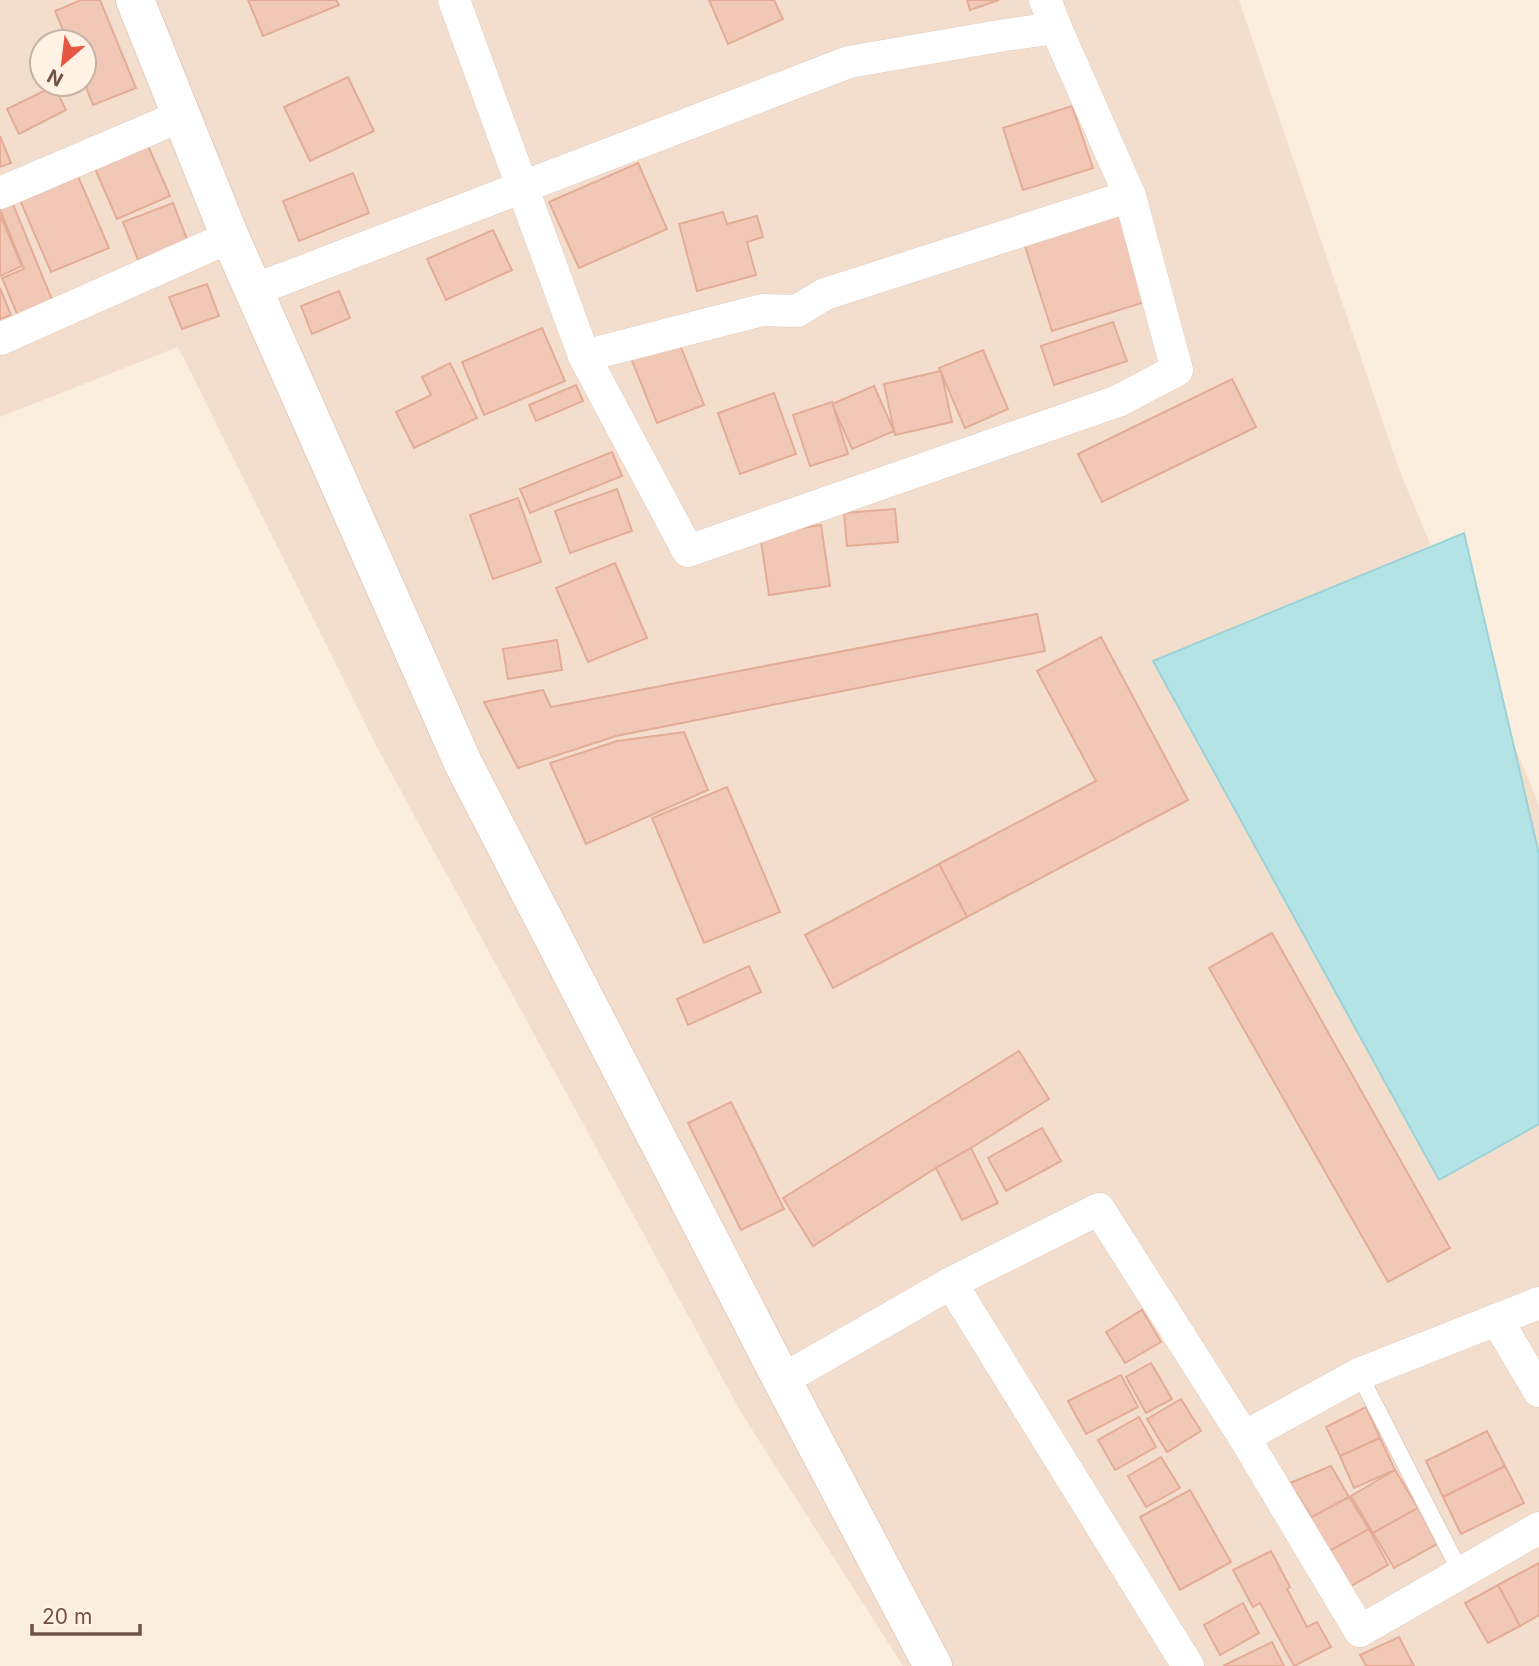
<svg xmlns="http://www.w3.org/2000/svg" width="1539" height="1666" viewBox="0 0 1539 1666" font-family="Inter,sans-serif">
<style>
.residential{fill:#f3decd;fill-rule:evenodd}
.water{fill:#b4e3e5;stroke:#9ad3d7;stroke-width:2}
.building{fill:#f1c8b6;stroke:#e4ac97;stroke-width:2}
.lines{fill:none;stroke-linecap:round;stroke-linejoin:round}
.lane-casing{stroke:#e2cbbe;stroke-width:18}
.street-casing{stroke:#e2cbbe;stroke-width:33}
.secondary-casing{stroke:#e7cbbb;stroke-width:40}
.lane{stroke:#fff;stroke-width:16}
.street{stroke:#fff;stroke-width:32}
.secondary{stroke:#fff;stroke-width:38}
</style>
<rect width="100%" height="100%" fill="#fceedf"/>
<path class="residential" d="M 0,0 L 1239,0 L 1399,469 L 1539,805 L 1539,1666 L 903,1666 L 742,1414 L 379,751 L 178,347 L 0,417 ZM 42,42 L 84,42 L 84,84 L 42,84 Z"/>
<polygon class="water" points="1464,533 1539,854 1539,1124 1439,1180 1153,661"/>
<g class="building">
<polygon points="81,0 100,0 136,88 93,105 84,82 84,42 68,42 55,11"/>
<polygon points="248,0 336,0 339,5 263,36"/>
<polygon points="709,0 774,0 783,19 728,44"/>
<polygon points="967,0 999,0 970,10"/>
<polygon points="348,77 374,131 310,161 284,107"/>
<polygon points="54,86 66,110 19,134 7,109"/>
<polygon points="1072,106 1093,168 1023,190 1003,128"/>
<polygon points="0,136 11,163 0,167"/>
<polygon points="145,139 170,196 117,219 92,162"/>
<polygon points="638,163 667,229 579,268 549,202"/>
<polygon points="74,167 109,248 51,272 16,191"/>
<polygon points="353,173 369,213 299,241 283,201"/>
<polygon points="10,197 55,307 20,321 2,278 24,269 0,210 0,201"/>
<polygon points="173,203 188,242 138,260 123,222"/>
<polygon points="1125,208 1154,299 1052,331 1023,240"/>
<polygon points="723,212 727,224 757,216 763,237 747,242 756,275 697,291 679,224"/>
<polygon points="0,215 22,266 0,276"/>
<polygon points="493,230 512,270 446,300 427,259"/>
<polygon points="207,284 219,316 182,329 169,297"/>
<polygon points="0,288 11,315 0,319"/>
<polygon points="339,291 350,318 312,334 301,306"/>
<polygon points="1113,322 1127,361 1054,385 1041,346"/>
<polygon points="542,328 565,381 484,415 462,362"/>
<polygon points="678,340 704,405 657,423 631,358"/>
<polygon points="983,350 1008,409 965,428 939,368"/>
<polygon points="450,363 477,418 414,448 396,412 431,395 422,377"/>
<polygon points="941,371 952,422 895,435 884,384"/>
<polygon points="1232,379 1256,427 1102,502 1078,454"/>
<polygon points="576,385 583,401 536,421 529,405"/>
<polygon points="874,386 894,431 852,449 832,404"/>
<polygon points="774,393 796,454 740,474 718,413"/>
<polygon points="832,402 848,454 810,466 793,415"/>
<polygon points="612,452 622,476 530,513 520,489"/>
<polygon points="617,489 632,531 570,553 555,511"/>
<polygon points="518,498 541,562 493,579 470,515"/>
<polygon points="895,509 898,542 847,546 844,513"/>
<polygon points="821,525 830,586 769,595 760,534"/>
<polygon points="615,563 647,638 588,662 556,588"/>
<polygon points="1037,614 1045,651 616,736 518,768 484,702 543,690 551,707"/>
<polygon points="1101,637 1188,800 967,917 939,864 1096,781 1037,671"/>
<polygon points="557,640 562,670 508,679 503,649"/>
<polygon points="684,732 708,790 586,844 550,763 617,741"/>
<polygon points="727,787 780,912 704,943 652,818"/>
<polygon points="939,864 967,917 833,988 805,935"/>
<polygon points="1272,933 1450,1248 1388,1282 1209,968"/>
<polygon points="749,966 761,992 688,1025 677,999"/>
<polygon points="1019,1051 1049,1099 971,1148 936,1168 813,1246 783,1198"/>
<polygon points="731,1102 784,1209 741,1230 688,1123"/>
<polygon points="1042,1128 1061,1161 1006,1191 988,1158"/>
<polygon points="971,1148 998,1203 962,1220 936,1168"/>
<polygon points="1142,1310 1161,1342 1125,1363 1106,1332"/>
<polygon points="1151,1363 1172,1399 1146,1413 1126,1377"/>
<polygon points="1121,1375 1138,1407 1086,1434 1068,1401"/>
<polygon points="1181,1399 1201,1431 1167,1452 1147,1419"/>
<polygon points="1366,1407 1380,1438 1340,1456 1326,1427"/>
<polygon points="1139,1417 1156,1447 1115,1470 1098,1440"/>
<polygon points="1487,1431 1505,1466 1443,1497 1426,1461"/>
<polygon points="1380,1438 1395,1470 1354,1488 1340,1456"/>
<polygon points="1161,1457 1180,1488 1146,1507 1128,1476"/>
<polygon points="1331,1466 1349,1497 1312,1518 1290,1483"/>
<polygon points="1505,1466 1524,1503 1461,1534 1443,1497"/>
<polygon points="1395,1470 1418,1508 1373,1533 1351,1496"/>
<polygon points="1190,1490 1231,1562 1180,1590 1140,1517"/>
<polygon points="1349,1497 1369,1529 1324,1554 1306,1520"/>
<polygon points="1418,1508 1437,1544 1394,1568 1373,1533"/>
<polygon points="1369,1529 1388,1565 1344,1590 1324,1554"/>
<polygon points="1271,1551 1290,1587 1287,1589 1307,1627 1317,1622 1331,1647 1294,1666 1260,1603 1253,1607 1233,1570"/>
<polygon points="1539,1563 1539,1615 1520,1626 1498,1585"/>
<polygon points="1498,1585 1520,1626 1488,1643 1465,1603"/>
<polygon points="1243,1603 1259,1633 1220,1655 1204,1625"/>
<polygon points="1399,1637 1414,1666 1366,1666 1360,1655"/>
<polygon points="1272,1642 1284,1666 1223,1666"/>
</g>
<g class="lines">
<defs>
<polyline id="lane" points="1359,1374 1461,1573"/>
<g id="street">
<polyline points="454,0 584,356 688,551 1118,401 1177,370 1130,196 1056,28 1045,0"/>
<polyline points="0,193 181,116"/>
<polyline points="254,290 849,62 1005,35 1056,28"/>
<polyline points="0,339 230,237"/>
<polyline points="584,356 762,310 797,311 825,294 1130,196"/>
<polyline points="951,1283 1188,1666"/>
<polyline points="1497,1320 1539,1391"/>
<polyline points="782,1380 951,1283 1099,1209 1244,1437 1360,1631 1539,1528"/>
<polyline points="1244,1437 1359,1374 1539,1303"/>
</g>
<polyline id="secondary" points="135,0 230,237 463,763 782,1380 933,1666"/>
</defs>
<use href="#lane" class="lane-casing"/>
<use href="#street" class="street-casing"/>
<use href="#secondary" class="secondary-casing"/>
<use href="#lane" class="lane"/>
<use href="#street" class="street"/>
<use href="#secondary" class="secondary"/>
</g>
<g transform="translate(63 63) rotate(208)"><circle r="33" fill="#fff2e5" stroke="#c7b2a6" stroke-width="2"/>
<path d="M0-5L12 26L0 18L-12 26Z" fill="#e75642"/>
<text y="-10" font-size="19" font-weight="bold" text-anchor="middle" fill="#725247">N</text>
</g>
<path d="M32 1624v10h108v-10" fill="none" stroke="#725247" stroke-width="3.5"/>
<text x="42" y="1624" font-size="21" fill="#725247" stroke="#fff2e5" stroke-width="5" paint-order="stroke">20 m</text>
</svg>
